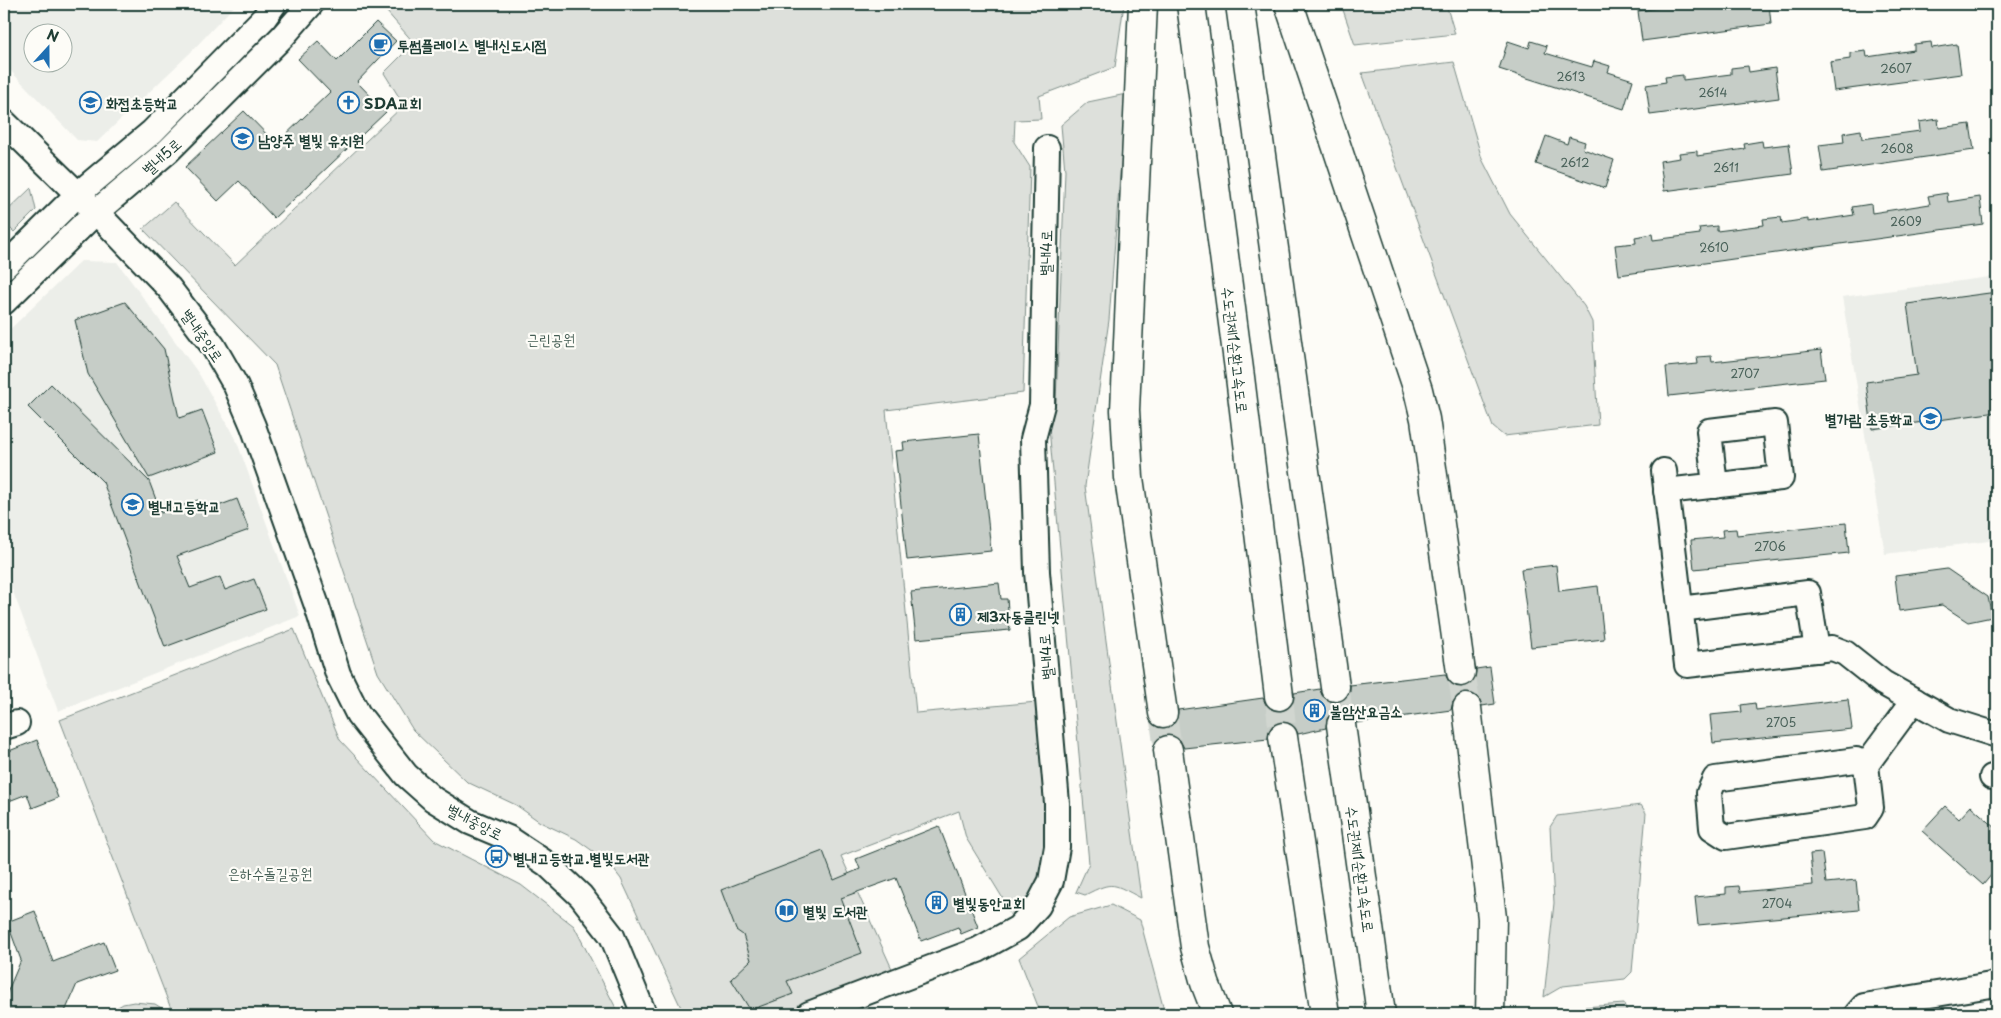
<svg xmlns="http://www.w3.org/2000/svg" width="2001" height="1018" viewBox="0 0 2001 1018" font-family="'Playpen Sans','Poor Story',sans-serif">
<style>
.built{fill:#eceee9;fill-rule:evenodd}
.green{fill:#dde0db;stroke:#7e8e88}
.building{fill:#c6cdc7;stroke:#1f3d34}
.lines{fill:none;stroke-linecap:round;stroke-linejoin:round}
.highway-tunnel{stroke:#d1d6d0;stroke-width:28;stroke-dasharray:28 14;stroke-linecap:butt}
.minor-casing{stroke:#1f3d34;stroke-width:28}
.highway-casing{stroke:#1f3d34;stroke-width:31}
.minor{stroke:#fdfcf7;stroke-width:24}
.highway{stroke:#fdfcf7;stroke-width:28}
.labels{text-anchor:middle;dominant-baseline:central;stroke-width:4.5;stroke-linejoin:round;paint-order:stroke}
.number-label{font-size:12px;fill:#496159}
.poi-label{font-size:15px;font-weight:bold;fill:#1f3d34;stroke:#fdfcf7;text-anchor:start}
.street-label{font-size:15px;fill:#1f3d34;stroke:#fdfcf7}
.park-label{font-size:15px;fill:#455e55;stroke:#fdfcf7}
</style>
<rect width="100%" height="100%" fill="#fdfcf7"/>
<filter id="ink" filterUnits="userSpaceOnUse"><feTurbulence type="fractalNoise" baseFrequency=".02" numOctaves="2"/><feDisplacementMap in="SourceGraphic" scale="10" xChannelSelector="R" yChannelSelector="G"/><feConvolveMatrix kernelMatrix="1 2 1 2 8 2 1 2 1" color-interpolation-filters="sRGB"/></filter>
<g filter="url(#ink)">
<g class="built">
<path d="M 4,4 L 236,4 L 190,53 L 97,142 L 77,140 L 4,64 ZM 32,32 L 62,32 L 62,62 L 32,62 Z"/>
<polygon points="81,261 117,262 199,374 237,442 300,616 58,711 4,568 4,335"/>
<polygon points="1997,276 1997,540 1885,554 1842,297"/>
</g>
<g class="green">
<polygon points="380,4 1124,4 1115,67 1039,96 1041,119 1015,120 1014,142 1030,167 1023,393 886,410 916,713 1037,702 1052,853 1042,890 1013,921 1002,897 966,838 959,811 841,856 893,971 783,1014 684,1014 621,879 608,862 576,839 540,822 516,805 467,782 413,730 378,673 275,365 143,229 174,202 235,265 404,105 384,73 414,43"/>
<polygon points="1341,4 1446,4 1455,34 1355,45"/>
<polygon points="1454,62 1482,159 1510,214 1584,306 1592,322 1598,425 1504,436 1493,427 1362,73"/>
<path d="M 1126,94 L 1109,320 L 1085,486 L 1141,898 C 1113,884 1114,880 1085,895 L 1076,892 L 1089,863 L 1049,428 L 1056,403 L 1065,171 L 1061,125 L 1088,102 Z"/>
<polygon points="31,188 36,210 14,232 4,222 4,214"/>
<polygon points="294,629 340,740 434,840 521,885 574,926 619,1014 173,1014 60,720"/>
<polygon points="1641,805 1646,813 1632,972 1625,979 1563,986 1544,997 1554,903 1550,827 1557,816"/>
<polygon points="1111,905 1140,920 1165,1014 1041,1014 1019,958 1069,917"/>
<polygon points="134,1002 155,1004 171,1014 106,1014 123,1004"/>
<polygon points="1624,1004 1628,1014 1566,1014 1570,1008"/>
</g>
<g class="building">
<polygon points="1657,4 1675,4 1675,6 1691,4 1769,4 1771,24 1642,41 1638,11 1658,8"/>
<polygon points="376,22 396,41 357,82 386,112 274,218 239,181 218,201 185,167 244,111 276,144 330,92 298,59 318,41 337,61"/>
<polygon points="1508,41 1529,48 1531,41 1547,46 1545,53 1592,67 1594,61 1610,66 1608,72 1633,80 1624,109 1499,69"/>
<polygon points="1931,42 1932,48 1957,44 1961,74 1834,91 1830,62 1850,59 1850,53 1866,51 1867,57 1914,50 1914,44"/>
<polygon points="1748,66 1749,72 1775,68 1779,98 1650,115 1646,85 1666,82 1665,77 1683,75 1683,80 1731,74 1731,68"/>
<polygon points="1938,119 1939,128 1970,124 1974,150 1823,172 1819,145 1844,142 1843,133 1861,130 1862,139 1920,131 1919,122"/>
<polygon points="1546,136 1567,144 1569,137 1585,142 1583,149 1614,160 1605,188 1536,164"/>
<polygon points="1762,141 1763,147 1789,144 1793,174 1664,191 1660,161 1680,158 1679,153 1697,151 1697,156 1745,149 1744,144"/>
<polygon points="1947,193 1948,202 1980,197 1983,224 1619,275 1615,245 1636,243 1635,237 1652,234 1653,240 1700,234 1699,228 1717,226 1717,231 1764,225 1763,219 1781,217 1782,223 1808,219 1808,222 1854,215 1852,207 1871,204 1872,213 1930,204 1928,196"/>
<polygon points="1997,292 1997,412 1872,429 1866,382 1917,375 1907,304"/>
<polygon points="125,302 164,349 179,418 202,410 218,452 149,478 88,374 75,320"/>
<polygon points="1821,350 1825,379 1669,396 1666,367 1698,364 1697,357 1711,356 1712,362"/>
<polygon points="51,384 149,481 161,513 198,500 202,512 237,499 249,530 177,556 190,588 220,577 225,590 254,579 266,609 165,647 103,482 28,407"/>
<polygon points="979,434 991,551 907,560 895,451 904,450 903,442"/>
<polygon points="1846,523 1849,553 1694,569 1691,540 1723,537 1722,530 1736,529 1737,535"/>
<polygon points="1556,565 1559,591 1598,586 1604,639 1531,647 1521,569"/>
<polygon points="1947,569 1988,597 1992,617 1968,622 1942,605 1899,611 1895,576"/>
<polygon points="999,583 1001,599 1007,599 1010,630 916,639 911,592"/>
<polygon points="1490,667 1495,704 1482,706 1479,698 1474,694 1466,692 1457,696 1453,702 1451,710 1356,723 1354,716 1347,711 1338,710 1331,713 1327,719 1326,728 1298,734 1295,728 1289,723 1280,722 1273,725 1269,731 1268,739 1184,748 1180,740 1173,735 1165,735 1156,740 1154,725 1165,728 1172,726 1177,719 1178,710 1263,698 1266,705 1272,710 1281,711 1288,709 1293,703 1294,693 1320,689 1323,697 1329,701 1337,702 1345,699 1350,692 1350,685 1445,674 1449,682 1456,687 1463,687 1470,685 1475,678 1476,669"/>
<polygon points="1848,699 1852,729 1713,743 1710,715 1742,712 1741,705 1755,703 1756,710"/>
<polygon points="37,740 58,798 32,808 27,794 9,801 4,788 4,753"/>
<polygon points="1945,806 1959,819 1971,806 1997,829 1997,868 1983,885 1922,831"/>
<polygon points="939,826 978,927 961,934 958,927 921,941 896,878 841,898 862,953 787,981 793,994 756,1008 749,1008 731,979 751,960 743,935 736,930 721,890 823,851 834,880 860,869 856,859"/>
<polygon points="1822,853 1826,883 1856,880 1859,910 1698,925 1695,897 1726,894 1726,887 1739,886 1740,892 1813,885 1810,854"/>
<polygon points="35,911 53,962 104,942 115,970 77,984 64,1014 16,1014 4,1009 4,1000 21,960 7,922"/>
</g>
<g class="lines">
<g class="highway-tunnel">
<polyline points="1461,672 1467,708"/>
<polyline points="1335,687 1341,725"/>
<polyline points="1279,696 1283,737"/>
<polyline points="1163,713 1168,750"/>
</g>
<defs>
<g id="minor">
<polyline points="4,122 96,212 169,288 213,346 236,386 253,426 316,603 338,674 358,714 406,775 433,799 470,822 508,838 547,864 581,896 612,936 644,1014"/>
<polyline points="4,267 78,194 152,132 264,18 274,4"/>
<polyline points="4,302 96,212 168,151 283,36 311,4"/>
<polyline points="1664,471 1687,665 1832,648 1845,653 1883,683 1949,720 1997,735"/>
<polyline points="1666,491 1781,478 1775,423 1709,431 1715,486"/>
<polyline points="1680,609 1808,593 1817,650"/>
<polyline points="4,727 17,723"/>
<polyline points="1866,765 1856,760 1715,779 1709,793 1712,828 1726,837 1865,817 1871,808 1866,765 1914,700"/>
<polyline points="1992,777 1997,776"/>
<polyline points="809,1014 978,950 1018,928 1038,906 1051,881 1057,847 1057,803 1037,572 1033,439 1042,405 1047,148"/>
<polyline points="1857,1014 1864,1006 1997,984"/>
</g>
<g id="highway">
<polyline points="1143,4 1125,410 1129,478 1163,713"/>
<polyline points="1191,4 1240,377 1279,696"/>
<polyline points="1240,4 1335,687"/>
<polyline points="1289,4 1418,390 1425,419 1461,672"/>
<polyline points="1467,708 1492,918 1490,1014"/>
<polyline points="1341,725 1381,1014"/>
<polyline points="1283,737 1325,1014"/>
<polyline points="1168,750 1195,947 1205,983 1217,1014"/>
</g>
</defs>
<use href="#minor" class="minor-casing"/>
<use href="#highway" class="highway-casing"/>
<use href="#minor" class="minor"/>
<use href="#highway" class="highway"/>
</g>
</g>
<defs>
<symbol id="cafe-ring" viewBox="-11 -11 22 22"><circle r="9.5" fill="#fdfcf7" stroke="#1f6fb2" stroke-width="1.5"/><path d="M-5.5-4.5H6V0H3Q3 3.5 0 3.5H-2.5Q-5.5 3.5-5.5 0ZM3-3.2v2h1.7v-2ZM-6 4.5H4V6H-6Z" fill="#1f6fb2"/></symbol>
<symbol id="school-ring" viewBox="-11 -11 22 22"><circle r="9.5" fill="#fdfcf7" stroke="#1f6fb2" stroke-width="1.5"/><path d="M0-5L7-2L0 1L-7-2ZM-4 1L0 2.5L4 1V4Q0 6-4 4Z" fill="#1f6fb2"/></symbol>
<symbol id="church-ring" viewBox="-11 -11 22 22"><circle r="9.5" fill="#fdfcf7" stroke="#1f6fb2" stroke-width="1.5"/><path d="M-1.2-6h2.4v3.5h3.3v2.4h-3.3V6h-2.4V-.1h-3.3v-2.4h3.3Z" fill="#1f6fb2"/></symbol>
<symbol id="building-ring" viewBox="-11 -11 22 22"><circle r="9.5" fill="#fdfcf7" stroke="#1f6fb2" stroke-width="1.5"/><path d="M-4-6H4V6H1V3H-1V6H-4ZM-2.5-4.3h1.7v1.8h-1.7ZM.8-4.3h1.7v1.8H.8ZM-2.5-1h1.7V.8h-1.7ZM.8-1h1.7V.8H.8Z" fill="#1f6fb2"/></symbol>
<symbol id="bus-ring" viewBox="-11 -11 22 22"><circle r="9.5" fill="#fdfcf7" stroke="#1f6fb2" stroke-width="1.5"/><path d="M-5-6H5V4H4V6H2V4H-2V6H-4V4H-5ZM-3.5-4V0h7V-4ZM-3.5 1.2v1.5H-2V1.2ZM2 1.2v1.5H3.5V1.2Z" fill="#1f6fb2"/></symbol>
<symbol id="library-ring" viewBox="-11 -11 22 22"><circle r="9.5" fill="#fdfcf7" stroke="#1f6fb2" stroke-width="1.5"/><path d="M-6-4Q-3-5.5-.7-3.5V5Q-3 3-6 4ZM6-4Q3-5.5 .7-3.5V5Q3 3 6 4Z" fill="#1f6fb2"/></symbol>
</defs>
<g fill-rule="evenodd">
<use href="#cafe-ring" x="368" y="32" width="25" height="25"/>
<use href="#school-ring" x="78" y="90" width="25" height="25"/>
<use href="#church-ring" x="336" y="90" width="25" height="25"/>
<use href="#school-ring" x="230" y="126" width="25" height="25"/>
<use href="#school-ring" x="1918" y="406" width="25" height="25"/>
<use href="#school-ring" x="120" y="492" width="25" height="25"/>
<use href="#building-ring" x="948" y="602" width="25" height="25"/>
<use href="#building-ring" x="1302" y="698" width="25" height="25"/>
<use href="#bus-ring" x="484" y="844" width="25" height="25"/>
<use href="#building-ring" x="924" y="890" width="25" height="25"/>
<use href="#library-ring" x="774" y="898" width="25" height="25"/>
</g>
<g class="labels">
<g class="number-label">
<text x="1896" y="68">2607</text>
<text x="1571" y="76">2613</text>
<text x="1713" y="92">2614</text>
<text x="1897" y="148">2608</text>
<text x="1575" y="162">2612</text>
<text x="1726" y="167">2611</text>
<text x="1906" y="221">2609</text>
<text x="1714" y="247">2610</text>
<text x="1745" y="373">2707</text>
<text x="1770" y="546">2706</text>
<text x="1781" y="722">2705</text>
<text x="1777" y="903">2704</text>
</g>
<g class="poi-label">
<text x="397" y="44">투썸플레이스 별내신도시점</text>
<text x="106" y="102">화접초등학교</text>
<text x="364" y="102">SDA교회</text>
<text x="258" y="139">남양주 별빛 유치원</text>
<text x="1914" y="418" text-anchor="end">별가람 초등학교</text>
<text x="148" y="505">별내고등학교</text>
<text x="977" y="615">제3자동클린넷</text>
<text x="1330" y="710">불암산요금소</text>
<text x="513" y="857">별내고등학교.별빛도서관</text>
<text x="953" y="902">별빛동안교회</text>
<text x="803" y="910">별빛 도서관</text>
</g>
<g class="street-label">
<text transform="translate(161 156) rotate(-42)">별내5로</text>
<text transform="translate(1045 253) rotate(-89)">별내4로</text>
<text transform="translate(203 335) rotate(55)">별내중앙로</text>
<text transform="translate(1236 350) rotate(83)">수도권제1순환고속도로</text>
<text transform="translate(1045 657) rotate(-95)">별내4로</text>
<text transform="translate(475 821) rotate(27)">별내중앙로</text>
<text transform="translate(1361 869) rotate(82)">수도권제1순환고속도로</text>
</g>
<g class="park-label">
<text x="551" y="338">근린공원</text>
<text x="270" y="872">은하수돌길공원</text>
</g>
</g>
<rect width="2001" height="1018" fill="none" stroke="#fdfcf7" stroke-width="20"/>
<rect x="10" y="10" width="1981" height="998" fill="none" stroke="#1f3d34" stroke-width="2" filter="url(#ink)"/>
<g transform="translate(48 48) rotate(21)"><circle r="24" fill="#fdfcf7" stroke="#a4b0a9"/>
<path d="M0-4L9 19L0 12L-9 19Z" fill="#1f6fb2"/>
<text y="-8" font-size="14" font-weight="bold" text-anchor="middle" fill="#1f3d34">N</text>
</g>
</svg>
